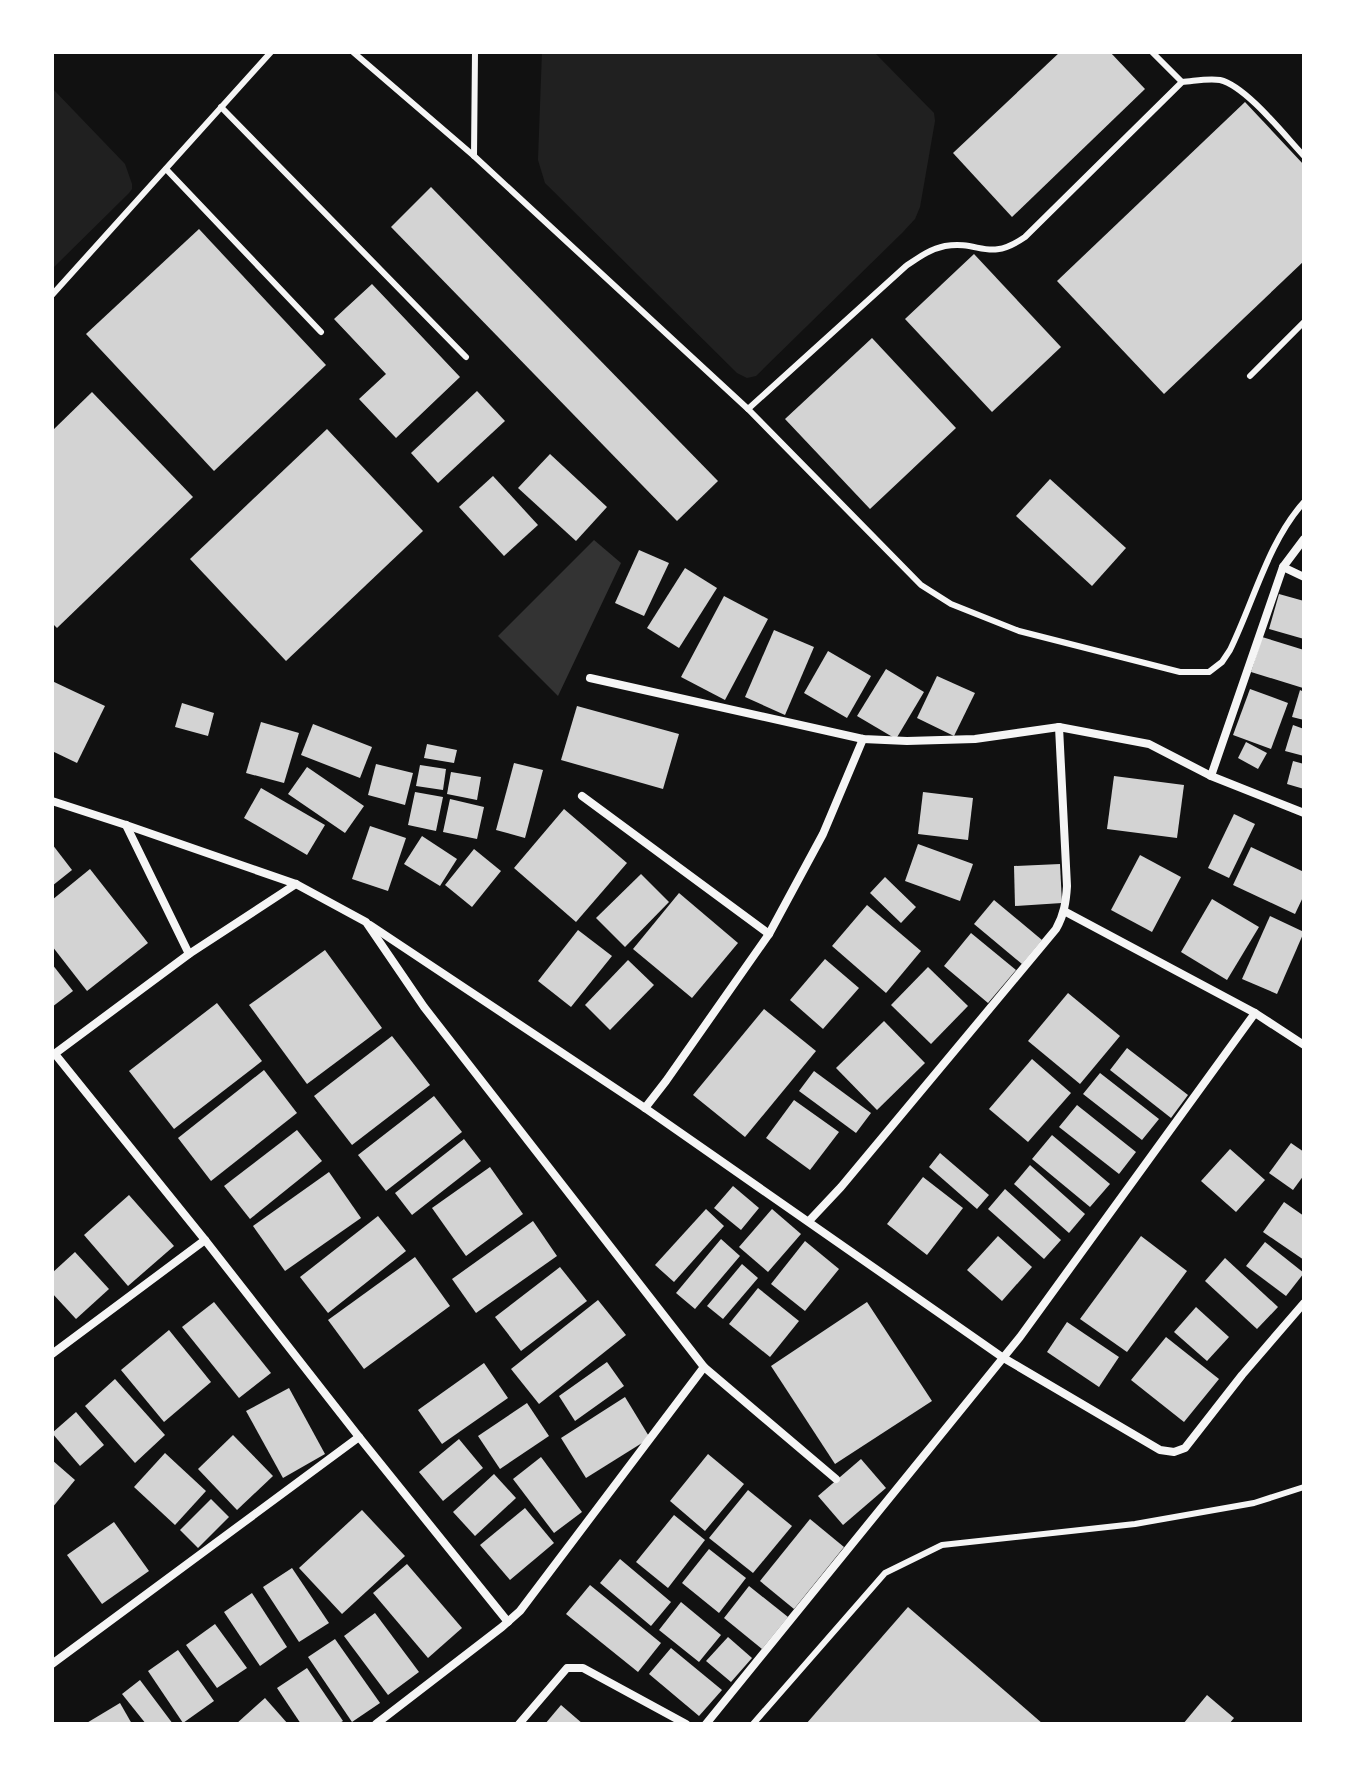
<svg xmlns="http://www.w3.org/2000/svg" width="1356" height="1776" viewBox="0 0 1356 1776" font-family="'Asap Condensed',sans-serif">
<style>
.green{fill:#202020}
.water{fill:#333}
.building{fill:#d3d3d3}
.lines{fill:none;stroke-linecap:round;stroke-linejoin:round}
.service{stroke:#f5f5f5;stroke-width:6}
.minor{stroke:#f5f5f5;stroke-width:8}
</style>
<rect width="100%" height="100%" fill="#111"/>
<g class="green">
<polygon points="542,52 874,52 934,113 935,121 920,207 915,219 902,233 756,376 747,378 737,373 545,183 538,160"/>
<polygon points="52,88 125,164 132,184 132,189 129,193 52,269"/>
</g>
<polygon class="water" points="594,540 621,563 558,696 498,636"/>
<g class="building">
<polygon points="1060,52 1110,52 1145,89 1012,217 953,153"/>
<polygon points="1245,102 1304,165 1304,261 1164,394 1057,281"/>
<polygon points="431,187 718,481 677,521 391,227"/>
<polygon points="199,229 326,365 214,471 86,334"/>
<polygon points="974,254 1061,347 992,412 905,319"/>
<polygon points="372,284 460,377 396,438 359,399 386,374 334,319"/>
<polygon points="872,338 956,428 870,509 785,419"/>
<polygon points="477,391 505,421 438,483 411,453"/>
<polygon points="92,392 193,497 57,628 52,623 52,431"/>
<polygon points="327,429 423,531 286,661 190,559"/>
<polygon points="550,454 607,507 576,541 518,488"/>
<polygon points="493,476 538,525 504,556 459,507"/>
<polygon points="1050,479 1126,548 1092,586 1016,516"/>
<polygon points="639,550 669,563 644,616 615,603"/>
<polygon points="685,568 717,588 679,648 647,628"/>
<polygon points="1279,594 1304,601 1304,639 1269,629"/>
<polygon points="724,596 768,619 725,700 681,677"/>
<polygon points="774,630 814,647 785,715 745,697"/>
<polygon points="1262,637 1304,650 1303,688 1251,672"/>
<polygon points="828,651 871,676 847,718 804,693"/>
<polygon points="886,669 924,692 896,739 857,716"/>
<polygon points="937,676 975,693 954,736 917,718"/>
<polygon points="52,681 105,706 77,763 52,751"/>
<polygon points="1250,689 1288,703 1271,749 1233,735"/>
<polygon points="1300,690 1304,692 1304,720 1292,717"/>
<polygon points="182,703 214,713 208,736 175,727"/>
<polygon points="577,706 679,734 663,789 561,760"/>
<polygon points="261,722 299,733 284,783 246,773"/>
<polygon points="313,724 372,747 360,778 301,755"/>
<polygon points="1293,725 1304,729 1304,756 1285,751"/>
<polygon points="1246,742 1267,753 1258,769 1238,758"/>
<polygon points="427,744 457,750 454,763 424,758"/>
<polygon points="1293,761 1304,764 1304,789 1287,784"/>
<polygon points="514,763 543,770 525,838 496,830"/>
<polygon points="376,764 413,773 405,805 368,795"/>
<polygon points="420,765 446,769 443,790 416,786"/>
<polygon points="307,767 364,806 345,833 288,794"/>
<polygon points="451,772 481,777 477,800 447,794"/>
<polygon points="1114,776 1184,785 1177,838 1107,829"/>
<polygon points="261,788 325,825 307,855 244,818"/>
<polygon points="415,792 443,797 436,831 408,825"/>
<polygon points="923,792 973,798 968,840 918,834"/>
<polygon points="450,799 484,807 477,839 443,832"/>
<polygon points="564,809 627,863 576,922 514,868"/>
<polygon points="1234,814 1255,824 1229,878 1208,868"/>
<polygon points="370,826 406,838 388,891 352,879"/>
<polygon points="422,836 457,859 440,886 404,864"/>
<polygon points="52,844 72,870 52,886"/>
<polygon points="918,844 973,864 960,901 905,881"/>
<polygon points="1251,847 1304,872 1304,895 1295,914 1233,885"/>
<polygon points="474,849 501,871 472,907 445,885"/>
<polygon points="1140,855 1181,877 1152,932 1111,910"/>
<polygon points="1060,864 1062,903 1015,906 1014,866"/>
<polygon points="90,869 148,943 87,991 52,946 52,900"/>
<polygon points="641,874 669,902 625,947 596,918"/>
<polygon points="885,877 916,907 901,923 870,893"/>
<polygon points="679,893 738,943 692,998 633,949"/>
<polygon points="1212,899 1259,927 1227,980 1181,952"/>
<polygon points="994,900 1042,940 1022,964 974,924"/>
<polygon points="867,905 921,951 886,993 832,946"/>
<polygon points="1270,916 1304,932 1277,994 1242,979"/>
<polygon points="578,930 612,956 571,1007 538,981"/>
<polygon points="971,933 1016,970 988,1003 944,966"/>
<polygon points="325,950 382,1028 307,1084 249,1005"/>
<polygon points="825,959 859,988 823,1029 790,1000"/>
<polygon points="628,960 654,985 610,1030 585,1005"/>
<polygon points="52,964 73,991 52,1007"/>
<polygon points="928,967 968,1006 931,1044 891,1005"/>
<polygon points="1068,993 1120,1036 1080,1084 1028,1041"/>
<polygon points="217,1003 262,1061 174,1129 129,1071"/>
<polygon points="764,1009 816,1051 745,1137 693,1095"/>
<polygon points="884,1021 925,1063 877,1110 836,1068"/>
<polygon points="392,1036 430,1085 352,1145 314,1096"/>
<polygon points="1127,1048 1188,1095 1171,1118 1110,1070"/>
<polygon points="1032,1059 1071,1093 1028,1142 989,1109"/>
<polygon points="264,1070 297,1113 211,1181 178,1138"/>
<polygon points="814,1071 871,1113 856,1133 799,1091"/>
<polygon points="1100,1073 1159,1119 1142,1140 1083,1094"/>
<polygon points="434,1096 462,1132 386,1191 358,1155"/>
<polygon points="794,1100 839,1132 810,1170 766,1138"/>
<polygon points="1077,1105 1136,1152 1119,1174 1059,1127"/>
<polygon points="297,1130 322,1161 250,1219 224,1186"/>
<polygon points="1052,1135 1110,1184 1090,1207 1032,1159"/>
<polygon points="464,1139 481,1161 412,1215 395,1193"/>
<polygon points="1291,1143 1304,1152 1304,1175 1293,1190 1269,1173"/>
<polygon points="1230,1149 1265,1180 1236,1212 1201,1181"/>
<polygon points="940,1153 989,1195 977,1209 929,1167"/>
<polygon points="1030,1165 1085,1214 1069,1233 1014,1184"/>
<polygon points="490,1167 523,1214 466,1256 432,1208"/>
<polygon points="329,1172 361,1218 285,1271 253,1226"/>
<polygon points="923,1177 963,1208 927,1255 887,1224"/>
<polygon points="733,1186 759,1208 741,1230 714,1208"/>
<polygon points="1005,1189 1061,1240 1044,1259 988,1209"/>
<polygon points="129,1195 174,1246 128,1286 84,1235"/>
<polygon points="1284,1202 1304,1216 1304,1260 1263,1232"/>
<polygon points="706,1209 724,1226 674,1282 655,1265"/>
<polygon points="772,1209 801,1234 768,1272 739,1247"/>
<polygon points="378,1216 406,1251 328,1313 300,1277"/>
<polygon points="533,1221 557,1256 476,1313 452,1279"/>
<polygon points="998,1236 1032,1267 1002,1301 967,1270"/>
<polygon points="1141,1236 1187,1271 1127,1352 1080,1319"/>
<polygon points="721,1239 740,1256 695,1309 676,1293"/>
<polygon points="805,1241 839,1269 805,1311 771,1284"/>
<polygon points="1265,1242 1304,1273 1286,1296 1246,1266"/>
<polygon points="75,1252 109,1289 76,1319 52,1293 52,1273"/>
<polygon points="415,1257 450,1306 364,1369 328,1320"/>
<polygon points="1225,1258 1278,1307 1257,1329 1205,1281"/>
<polygon points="742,1264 758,1278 723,1319 707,1306"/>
<polygon points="560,1267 587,1301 521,1351 495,1317"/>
<polygon points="758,1288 799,1321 770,1357 729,1324"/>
<polygon points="598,1300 626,1335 539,1404 511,1369"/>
<polygon points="214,1302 271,1373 239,1398 182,1327"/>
<polygon points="867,1302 932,1401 835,1464 771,1366"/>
<polygon points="1196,1307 1229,1337 1207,1361 1174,1332"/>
<polygon points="1067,1322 1119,1357 1099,1387 1047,1352"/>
<polygon points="169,1330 211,1382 164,1422 121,1370"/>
<polygon points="1166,1337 1219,1379 1184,1422 1131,1380"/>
<polygon points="607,1362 624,1386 575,1421 559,1396"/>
<polygon points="484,1363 508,1398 442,1444 418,1410"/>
<polygon points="115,1379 165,1435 135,1463 85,1406"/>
<polygon points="289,1388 325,1454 283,1478 246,1411"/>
<polygon points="625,1397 650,1438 586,1478 561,1438"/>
<polygon points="527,1403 549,1436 500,1469 478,1436"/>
<polygon points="76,1412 104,1445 80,1466 52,1433"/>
<polygon points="233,1435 273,1476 237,1510 198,1469"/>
<polygon points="459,1439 483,1468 443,1501 419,1472"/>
<polygon points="165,1453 206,1491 175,1525 134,1487"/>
<polygon points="708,1454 744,1484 705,1531 670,1501"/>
<polygon points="541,1457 582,1512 554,1533 513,1479"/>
<polygon points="861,1459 886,1488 843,1525 818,1496"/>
<polygon points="52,1460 75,1480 52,1508"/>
<polygon points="494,1474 516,1498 475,1536 453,1512"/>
<polygon points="748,1490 792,1526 753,1573 709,1538"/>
<polygon points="211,1499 229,1517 198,1548 180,1530"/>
<polygon points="525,1508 554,1543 510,1580 480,1545"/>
<polygon points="362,1510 405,1556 342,1614 299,1568"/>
<polygon points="674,1515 705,1540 668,1588 636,1562"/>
<polygon points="810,1519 844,1547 794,1609 760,1581"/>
<polygon points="114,1522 149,1571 102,1604 67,1555"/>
<polygon points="709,1549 746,1578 719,1613 682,1583"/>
<polygon points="620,1559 671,1602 651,1626 600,1583"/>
<polygon points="407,1564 462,1628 428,1658 373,1593"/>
<polygon points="292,1568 329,1623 299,1642 263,1587"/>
<polygon points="590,1585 661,1643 638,1672 566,1614"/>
<polygon points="749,1586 788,1617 762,1649 724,1618"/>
<polygon points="252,1593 287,1647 260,1666 224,1612"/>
<polygon points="681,1602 721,1635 699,1662 659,1630"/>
<polygon points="908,1607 1043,1724 806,1724"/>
<polygon points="375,1613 419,1672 388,1695 344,1636"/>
<polygon points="215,1624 247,1668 217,1688 186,1645"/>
<polygon points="728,1637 752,1658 731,1682 706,1661"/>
<polygon points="335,1639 380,1703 352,1722 308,1657"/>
<polygon points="671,1648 722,1690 699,1716 649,1674"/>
<polygon points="178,1650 214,1701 183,1723 148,1671"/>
<polygon points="307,1668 343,1721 338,1724 301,1724 277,1688"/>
<polygon points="140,1680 173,1724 146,1724 122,1694"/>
<polygon points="1207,1695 1234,1718 1229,1724 1183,1724"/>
<polygon points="265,1698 288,1724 236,1724"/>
<polygon points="120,1703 132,1724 85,1724"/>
<polygon points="561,1705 583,1724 545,1724"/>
</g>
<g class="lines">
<g class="service">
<path d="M 353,52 L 474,156 L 748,409 L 921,585 L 951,604 L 1019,631 L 1180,672 L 1209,672 L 1222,662 L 1230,650 C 1254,601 1268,542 1304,502"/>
<polyline points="1152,52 1182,82"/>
<polyline points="221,107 466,357"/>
<polyline points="474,156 475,52"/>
<polyline points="166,169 321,332"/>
<polyline points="52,295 271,52"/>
<polyline points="1250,376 1304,322"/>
<path d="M 748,409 L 906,266 C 918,258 930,249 945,246 C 981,240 987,263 1025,237 L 1182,82 C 1195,81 1208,78 1220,80 C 1246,86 1285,136 1304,156"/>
<polyline points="753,1724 885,1573 942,1545 1135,1524 1254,1503 1304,1487"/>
</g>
<g class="minor">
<polyline points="1283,567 1304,577"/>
<polyline points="590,678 863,739 907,741 975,739 1059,727 1149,744 1211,776 1304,813"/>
<polyline points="1211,776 1283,567 1304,539"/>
<polyline points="582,796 769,934"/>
<polyline points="52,801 126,825 296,884 366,922 424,1007 704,1367 520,1611 502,1627 376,1724"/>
<polyline points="126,825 189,954"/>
<polyline points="1064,911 1255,1013 1304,1045"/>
<polyline points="370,925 645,1108 1002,1357 1160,1450 1174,1452 1185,1448 1242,1375 1304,1303"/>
<polyline points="55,1054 205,1240 359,1437 508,1622"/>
<polyline points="53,1055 189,954 296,884"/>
<polyline points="645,1108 666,1081 769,934 823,834 863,739"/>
<path d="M 809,1221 L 841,1187 L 1056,929 C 1064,915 1066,902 1067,886 L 1059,727"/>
<polyline points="52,1354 205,1240"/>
<polyline points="704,1367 836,1479"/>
<polyline points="52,1664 359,1437"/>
<polyline points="519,1724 567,1668 583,1668 686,1724"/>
<polyline points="706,1724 1020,1337 1255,1013"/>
</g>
</g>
<rect width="1356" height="1776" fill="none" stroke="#ffffff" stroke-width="108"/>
</svg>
